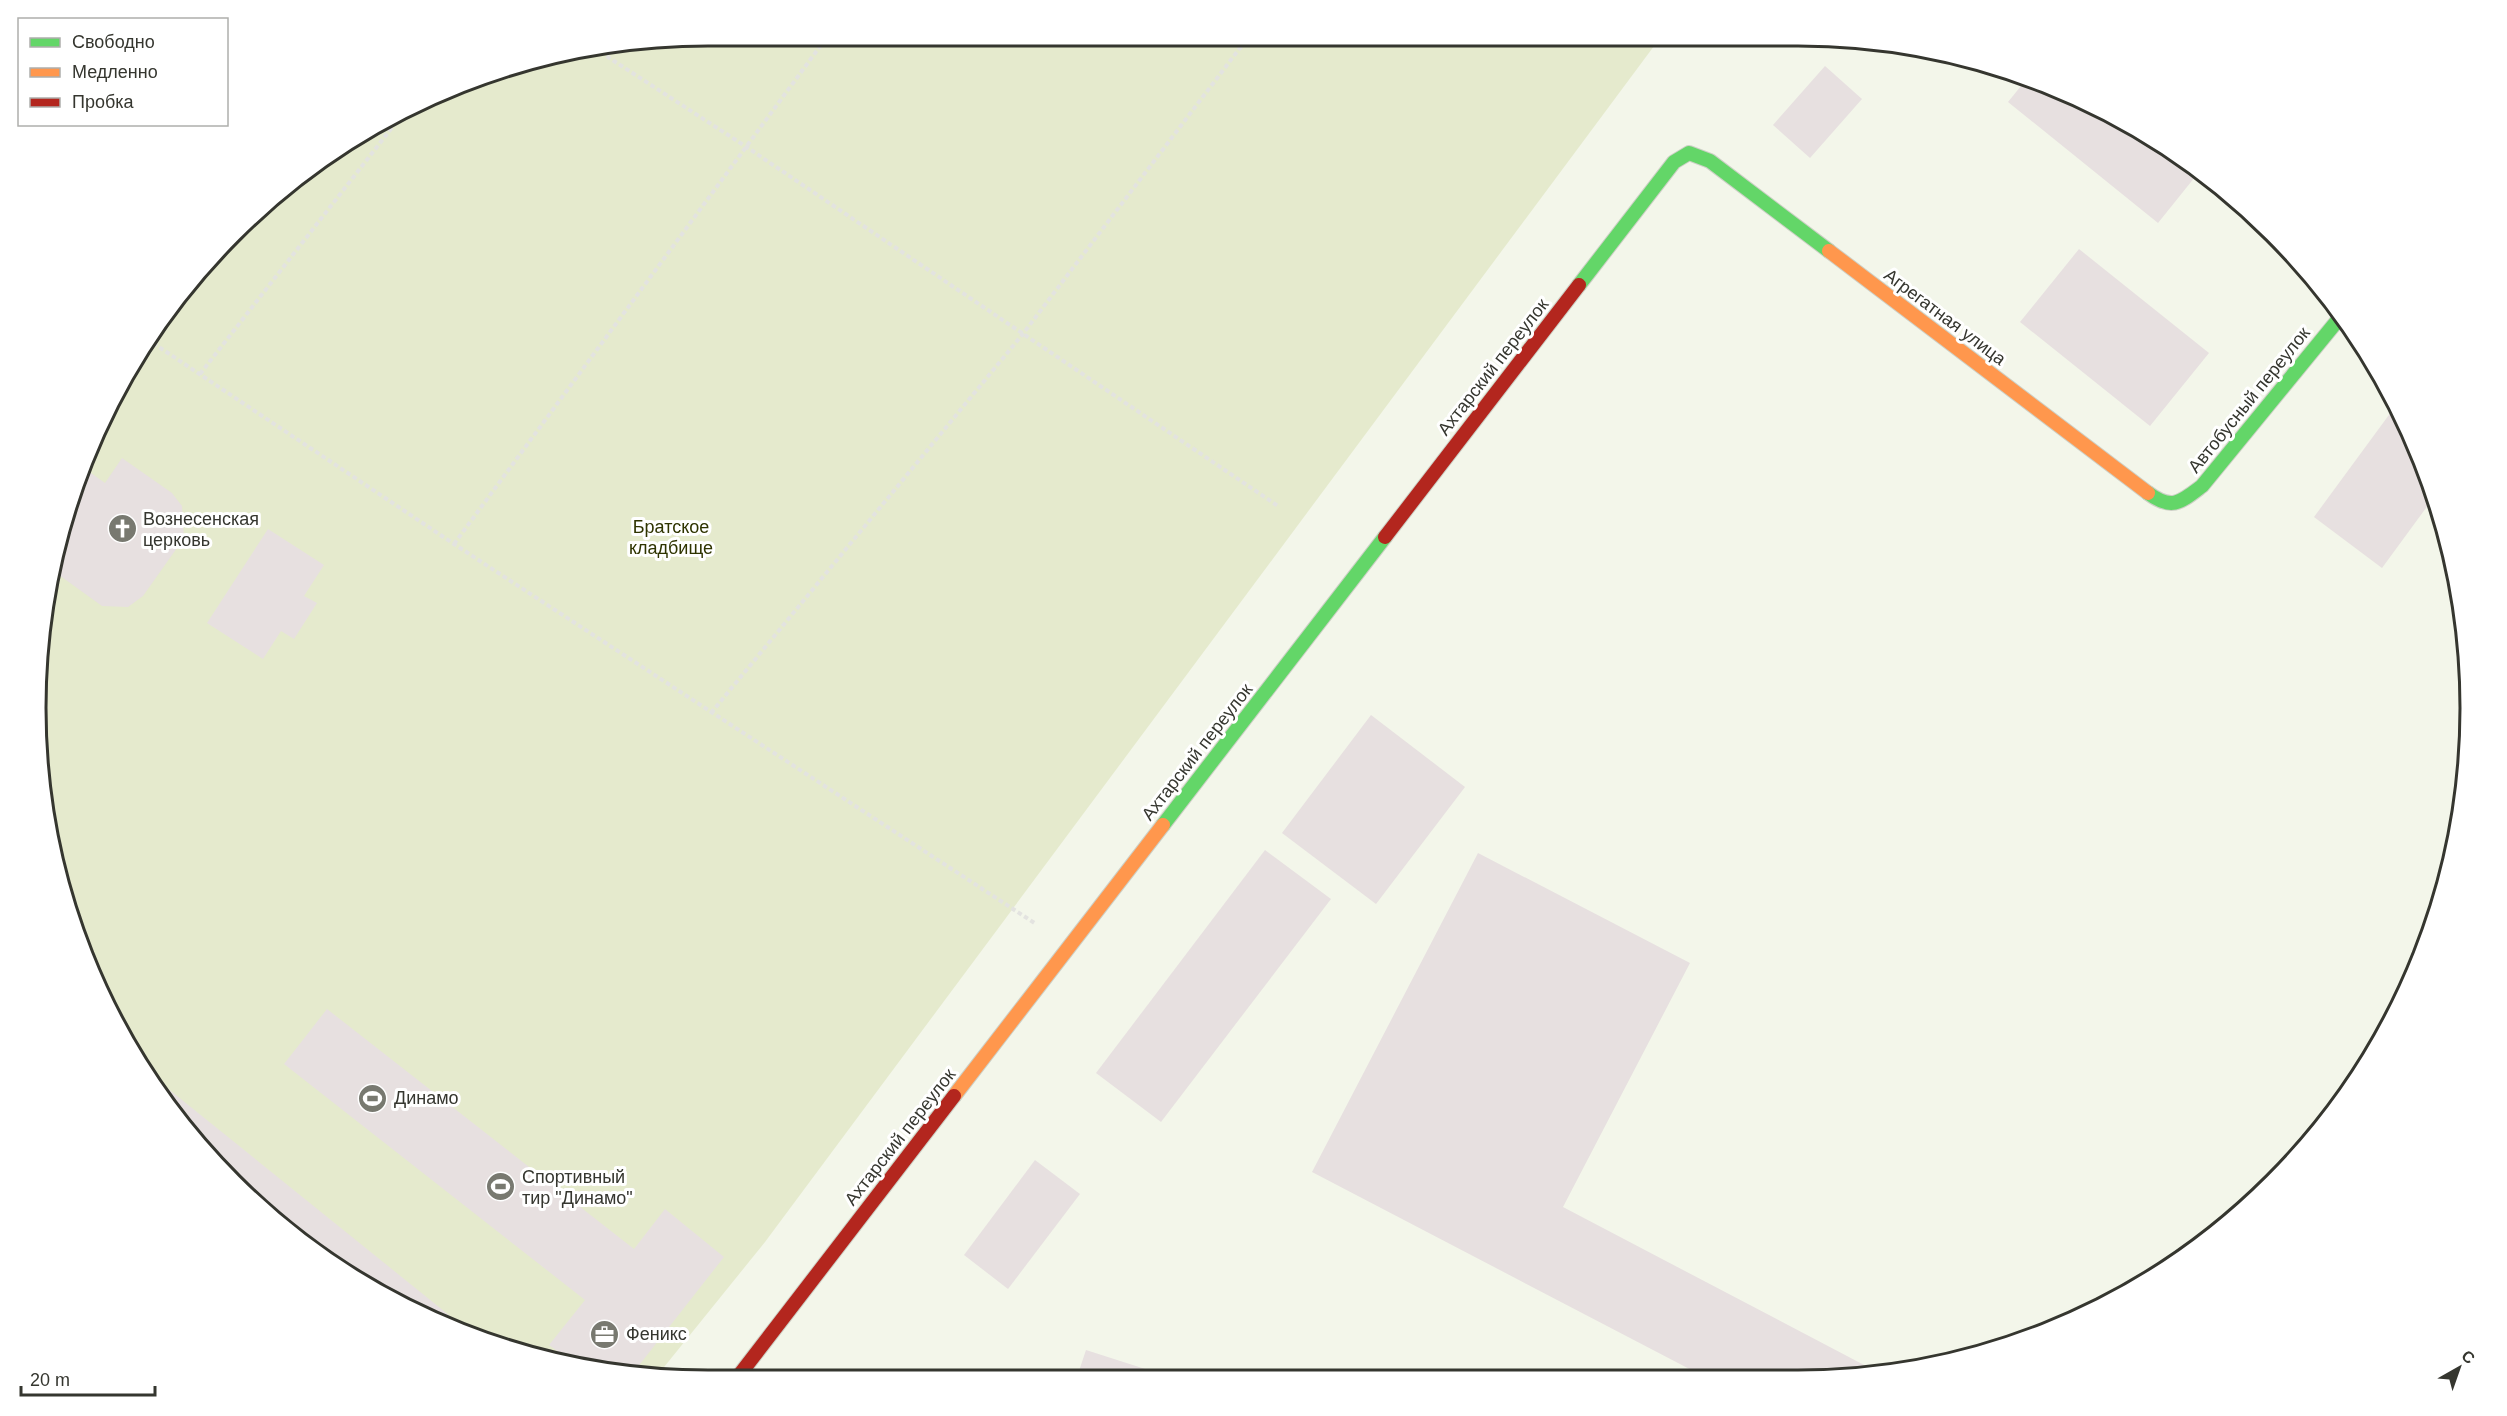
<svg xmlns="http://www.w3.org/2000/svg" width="2507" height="1416" viewBox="0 0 2507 1416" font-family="Arial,sans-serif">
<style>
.green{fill:#e5eacd}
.building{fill:#e7e0e0}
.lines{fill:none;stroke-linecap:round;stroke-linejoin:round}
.fast-casing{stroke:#cdd0c6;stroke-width:16}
.slow-casing{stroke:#cdd0c6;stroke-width:16}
.jam-casing{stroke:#cdd0c6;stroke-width:16}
.path{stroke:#e3e3e0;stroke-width:4;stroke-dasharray:4.5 3;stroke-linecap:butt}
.fast{stroke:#63d668;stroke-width:14}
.slow{stroke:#ff974d;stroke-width:14}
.jam{stroke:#b3261e;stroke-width:14}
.labels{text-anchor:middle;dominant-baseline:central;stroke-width:6;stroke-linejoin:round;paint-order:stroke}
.street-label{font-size:18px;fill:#35362f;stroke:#fff}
.poi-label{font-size:18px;fill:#35362f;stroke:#fff;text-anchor:start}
.park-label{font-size:18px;fill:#2f3400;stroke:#fff}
.rim{fill:none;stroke:#35362f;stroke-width:3}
</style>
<rect width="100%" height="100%" fill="#f3f6ea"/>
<polygon class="green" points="1660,38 765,1242 656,1377 534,1357 372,1290 265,1213 203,1151 126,1044 87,965 49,839 37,752 42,621 59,534 105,411 149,334 233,233 299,175 410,105 492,72 620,42"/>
<g class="building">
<polygon points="1825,66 1862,99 1810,158 1773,125"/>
<polygon points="2025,81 2135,126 2199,172 2158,223 2008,102"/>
<polygon points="2079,249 2209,353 2150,426 2020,322"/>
<polygon points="2397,404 2434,497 2382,568 2314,517"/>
<polygon points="122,458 172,493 182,506 184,538 143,596 128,607 102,606 52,570 53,564 64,548 57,543 59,534 84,468 105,483"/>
<polygon points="268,529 324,565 304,596 317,603 294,639 281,631 263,659 207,623"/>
<polygon points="1371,715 1465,787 1376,904 1282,833"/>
<polygon points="1265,850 1331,899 1161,1122 1096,1073"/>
<polygon points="1478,853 1690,963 1563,1207 1866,1366 1861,1374 1701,1375 1312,1172"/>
<polygon points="327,1009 634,1249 665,1209 724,1257 633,1373 573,1363 549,1345 585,1300 284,1064"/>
<polygon points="146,1071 465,1328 372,1290 265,1213 203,1151"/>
<polygon points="1035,1160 1080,1194 1008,1289 964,1255"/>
<polygon points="1086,1350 1167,1376 1167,1377 1077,1377"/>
</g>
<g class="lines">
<defs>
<g id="fast">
<polyline points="1579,285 1674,162 1689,153 1710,161 1829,251"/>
<path d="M 2148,493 C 2172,511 2181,502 2202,486 L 2342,315"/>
<polyline points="1163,825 1385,537"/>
</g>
<g id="slow">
<polyline points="1829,251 2148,493"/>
<polyline points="954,1096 1163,825"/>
</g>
<g id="jam">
<polyline points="1385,537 1579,285"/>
<polyline points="737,1378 954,1096"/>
</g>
</defs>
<use href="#fast" class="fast-casing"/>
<use href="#slow" class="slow-casing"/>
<use href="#jam" class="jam-casing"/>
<g class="path">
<polyline points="594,48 745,146 1278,506"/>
<polyline points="147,339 454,544 1036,924"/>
<polyline points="200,374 408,107"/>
<polyline points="454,544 824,41"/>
<polyline points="711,713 1022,335 1246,40"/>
</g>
<use href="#fast" class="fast"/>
<use href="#slow" class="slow"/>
<use href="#jam" class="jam"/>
</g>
<defs>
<symbol id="church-disc" viewBox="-11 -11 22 22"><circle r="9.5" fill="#787970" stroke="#fff"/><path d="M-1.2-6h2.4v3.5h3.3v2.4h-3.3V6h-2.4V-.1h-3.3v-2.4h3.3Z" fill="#fff"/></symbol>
<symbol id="stadium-disc" viewBox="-11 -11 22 22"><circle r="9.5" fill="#787970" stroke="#fff"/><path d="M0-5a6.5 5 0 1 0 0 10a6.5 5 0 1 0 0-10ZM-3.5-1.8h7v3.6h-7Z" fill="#fff"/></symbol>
<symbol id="office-disc" viewBox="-11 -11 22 22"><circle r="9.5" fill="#787970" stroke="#fff"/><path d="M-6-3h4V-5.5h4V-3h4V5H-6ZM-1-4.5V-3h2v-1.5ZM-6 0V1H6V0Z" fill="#fff"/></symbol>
</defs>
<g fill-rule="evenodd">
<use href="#church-disc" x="106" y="512" width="33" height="33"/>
<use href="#stadium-disc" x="356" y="1082" width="33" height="33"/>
<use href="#stadium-disc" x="484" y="1170" width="33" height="33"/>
<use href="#office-disc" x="588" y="1318" width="33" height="33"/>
</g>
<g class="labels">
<g class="street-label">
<text transform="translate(1945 317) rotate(37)">Агрегатная улица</text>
<text transform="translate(1493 367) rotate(-52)">Ахтарский переулок</text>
<text transform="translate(2249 400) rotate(-51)">Автобусный переулок</text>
<text transform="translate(1197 752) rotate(-52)">Ахтарский переулок</text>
<text transform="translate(900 1137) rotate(-52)">Ахтарский переулок</text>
</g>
<g class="poi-label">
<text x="143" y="519">Вознесенская<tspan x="143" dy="21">церковь</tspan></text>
<text x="394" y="1098">Динамо</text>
<text x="522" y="1177">Спортивный<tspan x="522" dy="21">тир "Динамо"</tspan></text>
<text x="626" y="1334">Феникс</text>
</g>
<g class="park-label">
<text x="671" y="527">Братское<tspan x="671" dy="21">кладбище</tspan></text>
</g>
</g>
<path d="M0 0H2507V1416H0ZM708 46H1798A662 662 0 0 1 2460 708V708A662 662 0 0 1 1798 1370H708A662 662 0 0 1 46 708V708A662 662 0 0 1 708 46Z" fill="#fff" fill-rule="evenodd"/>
<path class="rim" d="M708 46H1798A662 662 0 0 1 2460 708V708A662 662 0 0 1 1798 1370H708A662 662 0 0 1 46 708V708A662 662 0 0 1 708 46Z"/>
<rect x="18" y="18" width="210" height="108" fill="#ffffff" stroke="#aeafac" stroke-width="1.5"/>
<rect x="30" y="38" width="30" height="9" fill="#63d668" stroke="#aeafac" stroke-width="1.5"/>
<text x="72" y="48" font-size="18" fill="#35362f">Свободно</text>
<rect x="30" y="68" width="30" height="9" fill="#ff974d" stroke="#aeafac" stroke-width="1.5"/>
<text x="72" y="78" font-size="18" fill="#35362f">Медленно</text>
<rect x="30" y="98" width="30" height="9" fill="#b3261e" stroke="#aeafac" stroke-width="1.5"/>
<text x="72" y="108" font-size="18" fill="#35362f">Пробка</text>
<g transform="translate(2459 1368) rotate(40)" stroke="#ffffff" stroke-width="4.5" paint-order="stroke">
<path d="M0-4.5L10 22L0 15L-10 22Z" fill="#35362f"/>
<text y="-9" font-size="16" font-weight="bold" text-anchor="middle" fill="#35362f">С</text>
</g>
<path d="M21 1386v9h134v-9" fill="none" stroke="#35362f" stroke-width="3"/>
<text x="30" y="1386" font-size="18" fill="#35362f" stroke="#ffffff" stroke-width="4.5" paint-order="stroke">20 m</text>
</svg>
